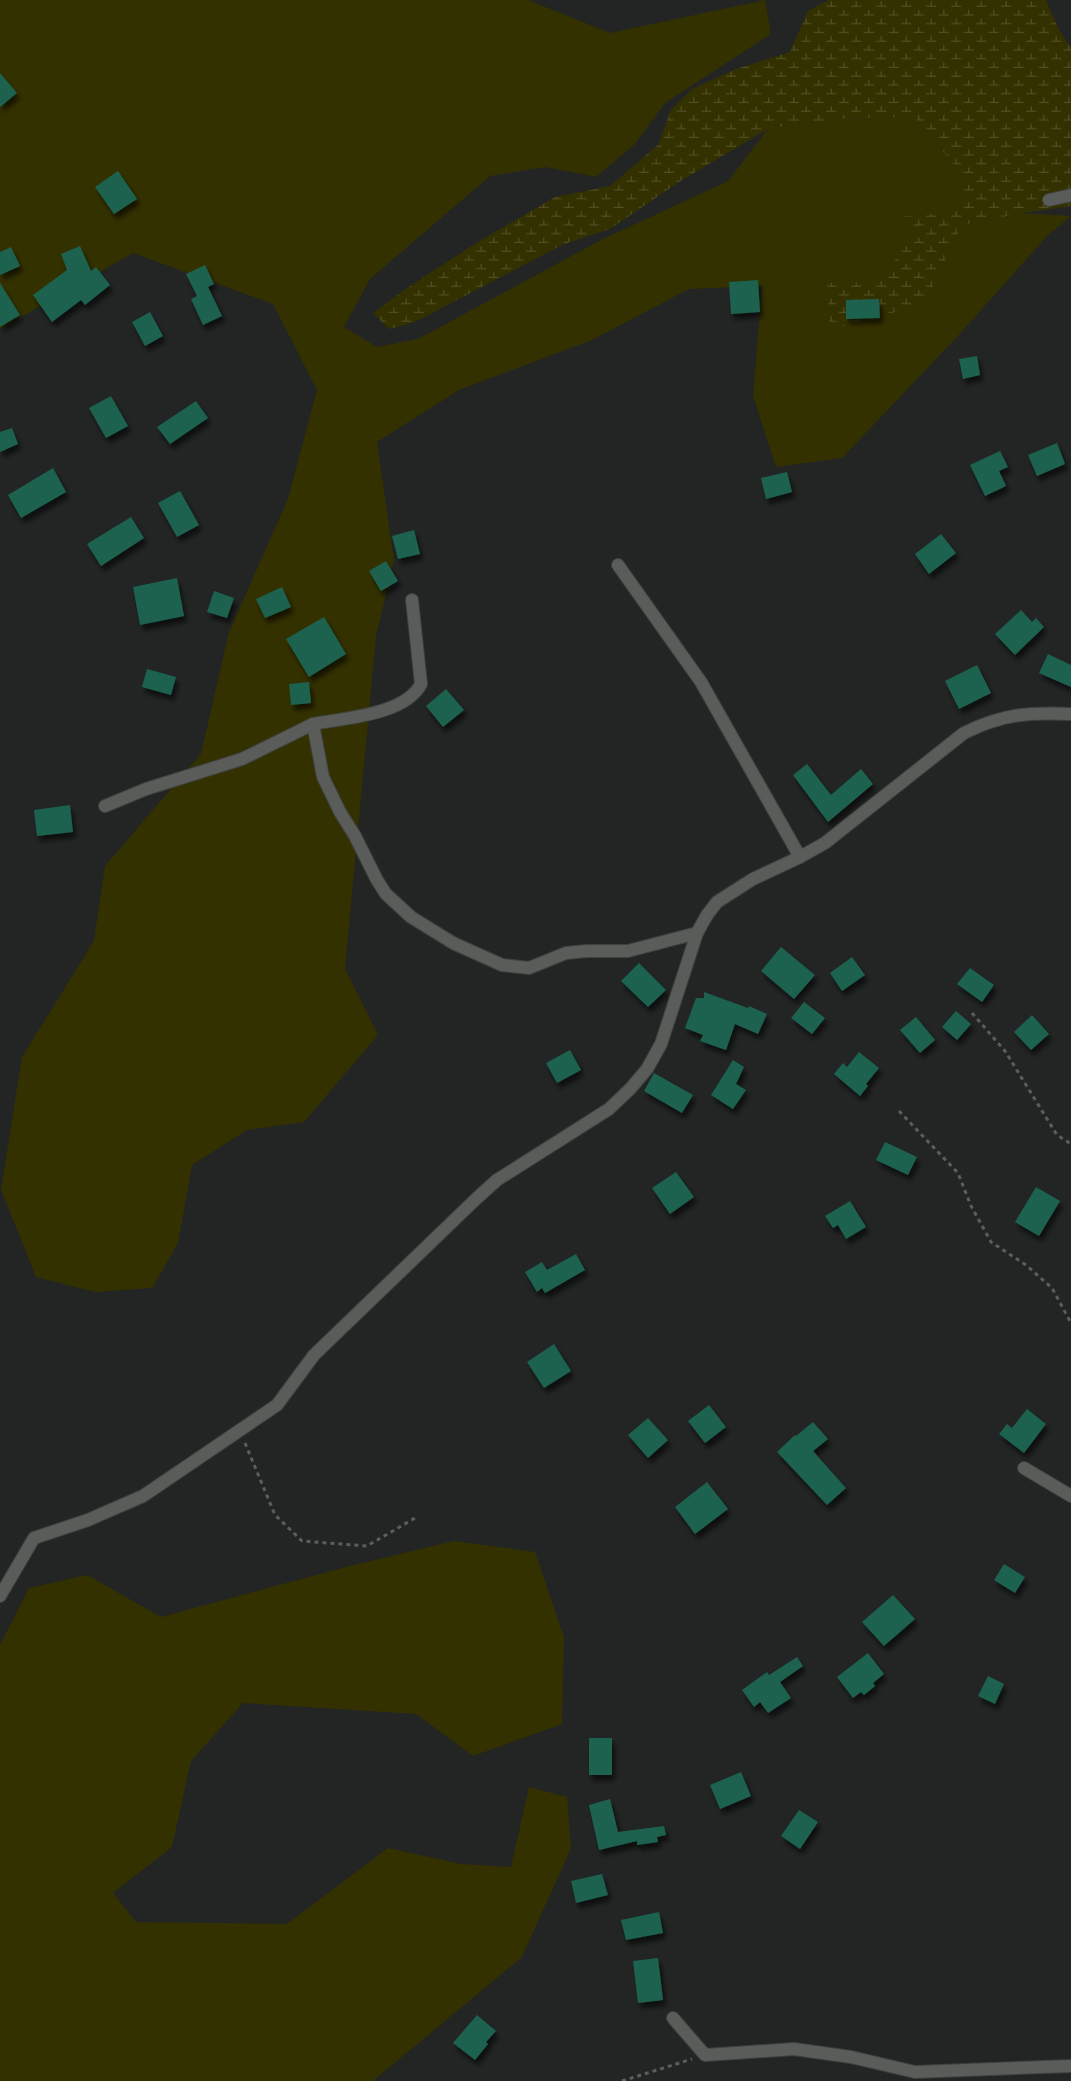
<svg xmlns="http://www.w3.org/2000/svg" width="1071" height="2081" viewBox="0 0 1071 2081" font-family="Overpass,sans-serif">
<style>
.green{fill:#343100}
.wetland{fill:url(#wetland-marsh)}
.building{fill:#1b624f;filter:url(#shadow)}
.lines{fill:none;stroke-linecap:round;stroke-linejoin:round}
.minor-casing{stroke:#3f413f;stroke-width:14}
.path{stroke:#5b5e5c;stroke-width:3;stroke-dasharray:4 4;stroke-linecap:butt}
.minor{stroke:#595c59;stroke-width:12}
</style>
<defs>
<pattern id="wetland-marsh" width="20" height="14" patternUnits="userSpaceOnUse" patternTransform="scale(1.25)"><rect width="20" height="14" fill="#343100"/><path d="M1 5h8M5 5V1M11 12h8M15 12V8" fill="none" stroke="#504e24"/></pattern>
<filter id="shadow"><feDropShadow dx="3" dy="5.5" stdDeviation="2.5" flood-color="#0009"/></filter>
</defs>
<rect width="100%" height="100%" fill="#222523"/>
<g class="green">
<polygon points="0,0 528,0 610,33 765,0 771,34 665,103 635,144 596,177 545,167 490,176 370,279 344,327 377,347 418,339 601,240 728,181 768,129 836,119 915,117 966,180 960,211 962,225 1022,213 1071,216 1048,235 957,337 842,458 776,467 753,396 762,286 689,289 592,340 459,390 377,442 394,560 376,636 345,969 378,1035 304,1122 247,1130 192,1165 178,1243 152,1288 95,1292 36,1277 1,1190 22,1057 94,941 105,866 201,754 229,632 288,499 317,390 273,304 133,253 0,329"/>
<polygon points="454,1541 535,1552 564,1637 562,1724 473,1756 416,1714 243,1703 191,1761 172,1847 113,1893 136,1922 287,1924 388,1848 461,1864 511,1867 529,1787 567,1797 571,1848 522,1957 373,2081 0,2081 0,1645 29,1588 87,1575 161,1617 346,1567"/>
</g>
<polygon class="wetland" points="829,0 1046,0 1058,28 1071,48 1071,206 1022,213 962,225 931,291 909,308 830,330 827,283 878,282 913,237 902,217 960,211 966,180 915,117 836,119 768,129 682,180 610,229 564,244 415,322 389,329 373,313 407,288 478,242 555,197 610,186 658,145 671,110 692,89 736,69 790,52 808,11"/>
<g class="building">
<polygon points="0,73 17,93 0,107"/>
<polygon points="118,171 137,199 114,214 95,187"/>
<polygon points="80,246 91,271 96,267 110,285 85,305 81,300 52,322 33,295 67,270 61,254"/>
<polygon points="11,247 20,266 0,275 0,252"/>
<polygon points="205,265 214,284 208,287 222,316 203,325 191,299 197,296 186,274"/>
<polygon points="758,280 760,312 731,314 729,282"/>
<polygon points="0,283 20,315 0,327"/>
<polygon points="879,299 880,318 846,319 846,300"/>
<polygon points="150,312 163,336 145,346 132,322"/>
<polygon points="977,356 980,375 963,379 959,359"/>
<polygon points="111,396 128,426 106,438 89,408"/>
<polygon points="196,401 208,418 170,444 157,427"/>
<polygon points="12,428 18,444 0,452 0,432"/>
<polygon points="1057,443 1065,464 1037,476 1028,455"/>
<polygon points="1000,451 1008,467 999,471 1006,486 985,496 970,465"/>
<polygon points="53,468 66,492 21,518 8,495"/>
<polygon points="787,472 792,492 766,499 761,478"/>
<polygon points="180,491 199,525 177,537 158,503"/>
<polygon points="131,517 144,538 101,566 87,544"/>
<polygon points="414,530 420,554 398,559 392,536"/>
<polygon points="941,534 956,553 929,574 915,554"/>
<polygon points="386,561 398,581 381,591 369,571"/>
<polygon points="177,578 184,616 140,625 133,587"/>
<polygon points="282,587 291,607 265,618 256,599"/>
<polygon points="214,591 234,598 227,618 207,612"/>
<polygon points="1021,610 1032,622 1036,618 1044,627 1015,655 995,634"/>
<polygon points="324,617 346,654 309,677 286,639"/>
<polygon points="1048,654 1071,665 1071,687 1039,673"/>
<polygon points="977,665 991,693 959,709 945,681"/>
<polygon points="147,669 176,677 171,695 142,687"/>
<polygon points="309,682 311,703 291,705 289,684"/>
<polygon points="446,689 464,710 443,727 426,706"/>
<polygon points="807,764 831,795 861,769 873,784 828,822 793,775"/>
<polygon points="70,805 73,832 37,836 34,810"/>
<polygon points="781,947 815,975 794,999 761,971"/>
<polygon points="852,957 865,975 842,991 830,973"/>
<polygon points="639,963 666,990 648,1007 621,981"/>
<polygon points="970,968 994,985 982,1002 957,984"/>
<polygon points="704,992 748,1008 749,1006 767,1014 758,1034 735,1024 726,1050 700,1041 703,1035 685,1028 696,998 704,998"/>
<polygon points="804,1002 825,1018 812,1034 791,1018"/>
<polygon points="956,1011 971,1024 957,1040 942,1027"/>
<polygon points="1032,1015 1049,1034 1031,1050 1014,1032"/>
<polygon points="916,1017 935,1040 920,1053 900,1030"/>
<polygon points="570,1050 581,1070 557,1083 546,1063"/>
<polygon points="859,1052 879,1068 866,1084 868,1086 860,1096 834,1074 843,1063 847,1067"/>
<polygon points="733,1060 744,1067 736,1084 746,1090 733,1109 711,1095"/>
<polygon points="654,1073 693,1095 682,1113 644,1091"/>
<polygon points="885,1142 917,1157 908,1175 876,1160"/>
<polygon points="676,1172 694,1197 670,1214 652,1188"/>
<polygon points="1036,1187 1060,1201 1039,1236 1015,1222"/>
<polygon points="850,1201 866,1227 846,1239 838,1225 833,1228 825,1216"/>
<polygon points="576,1254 585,1270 545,1293 542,1288 537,1292 525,1272 542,1262 547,1270"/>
<polygon points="554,1344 571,1371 544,1388 527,1362"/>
<polygon points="709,1405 726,1427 705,1443 688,1421"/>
<polygon points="1027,1409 1046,1424 1024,1453 999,1434 1007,1424 1012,1428"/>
<polygon points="648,1418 668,1440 648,1458 628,1435"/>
<polygon points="813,1422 828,1439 813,1451 846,1488 827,1505 777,1452 795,1435 796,1436"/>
<polygon points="707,1482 728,1509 695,1534 675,1507"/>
<polygon points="1004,1564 1025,1577 1015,1593 994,1580"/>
<polygon points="893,1595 915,1619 884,1646 862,1622"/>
<polygon points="868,1653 884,1674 873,1683 875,1686 864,1695 861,1692 853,1698 837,1677"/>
<polygon points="797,1657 803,1666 780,1682 791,1698 768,1713 760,1702 754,1707 742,1690 767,1672 769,1675"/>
<polygon points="988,1676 1004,1684 995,1704 978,1696"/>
<rect x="589" y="1738" width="23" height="37"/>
<polygon points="741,1772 751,1796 720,1809 710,1785"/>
<polygon points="610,1799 618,1832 664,1826 666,1835 657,1837 658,1842 637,1845 637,1841 599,1850 589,1805"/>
<polygon points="799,1810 818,1822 800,1849 781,1836"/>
<polygon points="602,1874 608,1895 576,1903 571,1881"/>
<polygon points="659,1912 663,1933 626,1940 621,1920"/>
<polygon points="658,1958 663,2000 638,2003 633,1961"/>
<polygon points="477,2015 496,2031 486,2042 488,2044 475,2060 453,2043"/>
</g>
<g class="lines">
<defs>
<g id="minor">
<polyline points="1049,200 1071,195"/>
<polyline points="618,565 701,682 800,857"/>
<path d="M 412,600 L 421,684 C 405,715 344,718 313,724 L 323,777 L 340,812 L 355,836 L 377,880 L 386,894 L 411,917 L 453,943 L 502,965 L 529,968 L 566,953 L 587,951 L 628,951 L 697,933"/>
<polyline points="105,806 146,789 242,759 313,724"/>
<polyline points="1024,1468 1071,1496"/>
<path d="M 0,1596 L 34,1538 L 88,1520 L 143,1496 L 277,1405 L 314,1355 L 477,1198 L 497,1180 L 609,1109 L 631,1088 L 647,1069 L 661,1044 L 697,933 L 707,915 L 717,902 L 753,879 L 800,857 L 825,843 L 964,733 C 1002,714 1029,712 1071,714"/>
<polyline points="673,2018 705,2055 794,2049 851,2057 915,2072 1071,2066"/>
</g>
</defs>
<use href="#minor" class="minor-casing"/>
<g class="path">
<polyline points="972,1013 1005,1051 1057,1135 1071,1144"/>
<polyline points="899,1111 958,1173 971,1206 991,1242 1026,1265 1052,1288 1071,1323"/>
<polyline points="245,1443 275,1515 302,1541 367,1546 415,1518"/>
<polyline points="622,2081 692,2059"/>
</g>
<use href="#minor" class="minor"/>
</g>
</svg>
